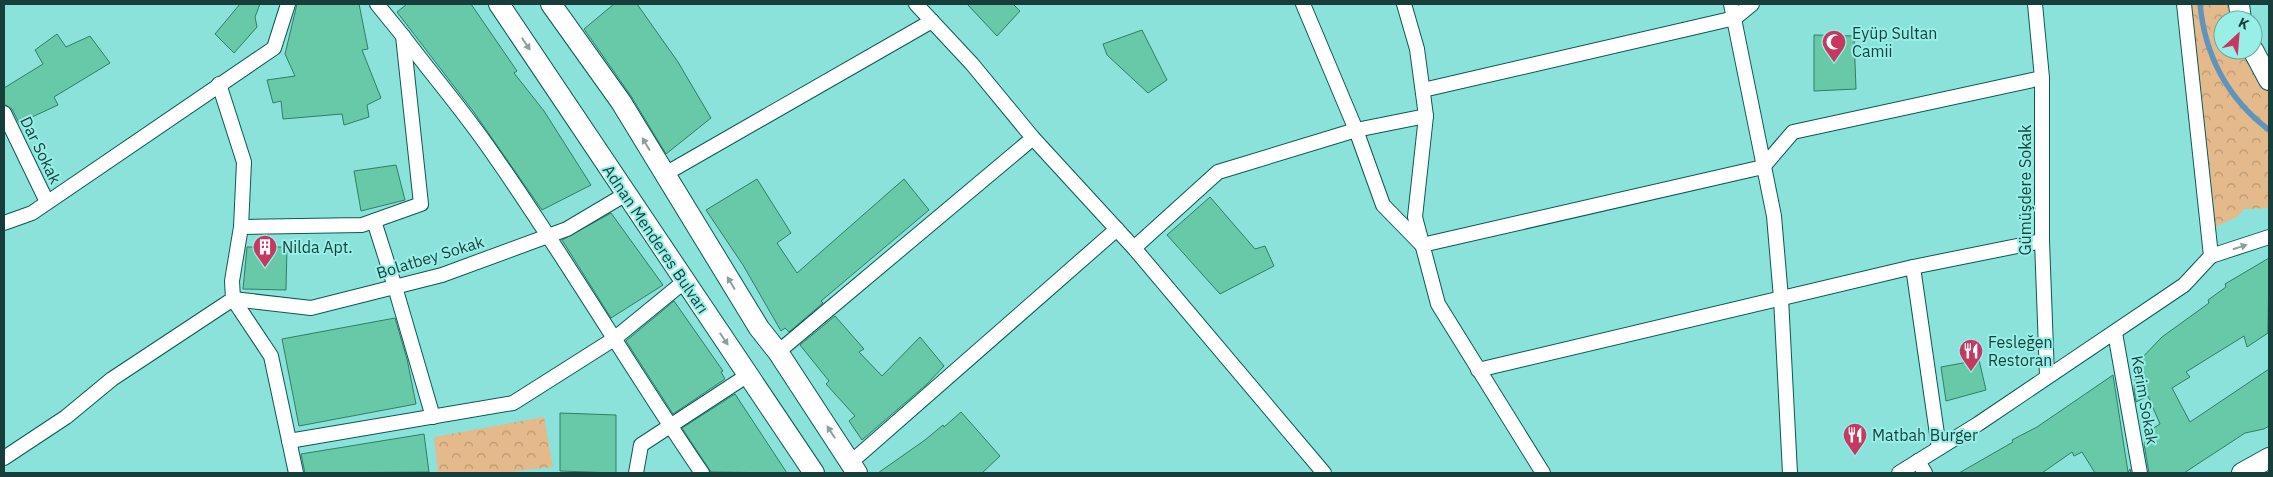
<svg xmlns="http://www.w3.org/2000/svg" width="2273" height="477" viewBox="0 0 2273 477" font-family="'IBM Plex Sans',sans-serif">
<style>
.park{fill:url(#park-crowns)}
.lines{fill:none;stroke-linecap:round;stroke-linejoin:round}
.stream{stroke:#5f95bd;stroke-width:5.5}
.building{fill:#68c9a8;stroke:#317e65}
.street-casing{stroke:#0b5854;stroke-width:16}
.secondary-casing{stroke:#0b5854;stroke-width:22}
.street{stroke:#fff;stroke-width:14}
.secondary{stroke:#fff;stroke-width:20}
.oneway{fill:#8c9e9d}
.labels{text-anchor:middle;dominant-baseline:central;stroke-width:4;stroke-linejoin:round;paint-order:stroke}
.poi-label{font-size:16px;fill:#183e3b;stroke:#97efe7;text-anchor:start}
.street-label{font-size:16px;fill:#183e3b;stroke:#97efe7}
</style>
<defs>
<pattern id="park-crowns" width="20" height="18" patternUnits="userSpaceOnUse" patternTransform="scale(1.25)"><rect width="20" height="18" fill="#e4b98b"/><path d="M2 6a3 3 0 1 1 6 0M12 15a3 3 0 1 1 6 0" fill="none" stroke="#b89873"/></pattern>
</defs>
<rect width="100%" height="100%" fill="#8ae2da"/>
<g class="park">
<polygon points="2184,4 2241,4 2242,20 2223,20 2223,50 2253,50 2269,67 2269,208 2244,209 2237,217 2210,229"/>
<polygon points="544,417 553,467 499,473 438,473 434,437"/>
</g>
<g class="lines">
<path class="stream" d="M 2200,4 C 2205,56 2227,98 2269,130"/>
</g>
<g class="building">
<polygon points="240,4 260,4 255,17 257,27 234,53 215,34"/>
<polygon points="297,4 359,4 368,49 362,50 381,98 367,105 369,117 344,125 342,114 283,119 281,101 273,103 267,80 295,76 285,54"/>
<polygon points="407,4 471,4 517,71 514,73 544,111 591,185 542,210 473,111 397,12"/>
<polygon points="614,4 637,4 678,62 711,118 666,154 631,96 584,29"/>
<polygon points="967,4 1013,4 1020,11 997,36"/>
<polygon points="1142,30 1167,80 1148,93 1107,55 1103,44"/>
<polygon points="57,34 66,47 90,36 110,63 54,97 58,105 19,123 12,109 4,104 4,88 43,64 35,50"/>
<polygon points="1814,35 1854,36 1856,89 1814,91"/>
<polygon points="396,165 405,200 361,211 354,171"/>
<polygon points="757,179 791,233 777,243 797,273 904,179 929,210 821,301 823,303 789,332 785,328 781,331 743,265 706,210"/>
<polygon points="1210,197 1255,249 1265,246 1274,266 1220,294 1167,235"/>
<polygon points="611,213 663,285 611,318 562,240"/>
<polygon points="247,247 287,247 286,290 243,289"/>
<polygon points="2269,258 2268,333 2247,347 2244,336 2186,372 2190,377 2172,388 2190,422 2269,369 2269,426 2264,429 2245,433 2184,473 2149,473 2144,444 2152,429 2160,424 2148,396 2136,402 2134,390 2136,364 2162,337 2209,303 2208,300 2226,287 2225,284"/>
<polygon points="674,301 723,371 721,372 725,379 673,414 626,341"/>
<polygon points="835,316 864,349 859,352 882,376 920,337 944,366 927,384 862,440 849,421 855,416 826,384 829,381 800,345"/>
<polygon points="395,318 407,359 416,404 299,426 282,339"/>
<polygon points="1979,360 1986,390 1946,401 1941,367"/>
<polygon points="2113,375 2128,472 2130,469 2131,473 2095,473 2082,452 2074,456 2072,452 2042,473 1959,473 2013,442 2012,440 2037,427"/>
<polygon points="735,394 787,473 711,472 682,428"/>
<polygon points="961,412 1000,456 982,473 878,473 925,440 943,425 944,427"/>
<polygon points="560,413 616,415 616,473 560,471"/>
<polygon points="424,434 429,472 305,473 301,454"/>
</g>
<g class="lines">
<defs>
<g id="street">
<polyline points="916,4 972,64 1033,138 1134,248 1324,473"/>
<polyline points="1303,4 1356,130 1383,205 1422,245 1763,167 1793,132 2042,78"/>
<polyline points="1404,4 1417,49 1426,116 1415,217 1438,304 1543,473"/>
<polyline points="1731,4 1774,216 1781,298 1790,473"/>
<polyline points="2035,4 2042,78 2042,241 2047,376"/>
<path d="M 403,36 C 430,72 460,107 486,144 C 562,251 628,365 702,473"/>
<polyline points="1423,90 1735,18 1752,4"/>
<polyline points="4,113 47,202"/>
<polyline points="665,174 932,21"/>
<polyline points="374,221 395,287 433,417"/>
<polyline points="4,223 32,213 274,48 288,4"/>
<polyline points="241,227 362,225 421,204 403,36 377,4"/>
<polyline points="1134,248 1218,172 1356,130 1426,116"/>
<polyline points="2211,256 2269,237"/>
<polyline points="1913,267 1939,448"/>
<polyline points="233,299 311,308 442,275 567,229 626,194"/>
<polyline points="233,299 271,356 296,473"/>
<polyline points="2115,333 2140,473"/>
<polyline points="778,352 1033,138"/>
<polyline points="1478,370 1913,267 2042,241"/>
<polyline points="289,441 513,403 614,339 685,281"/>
<polyline points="4,458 66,417 112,379 233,299 232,281 241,227 244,162 219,84"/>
<polyline points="1918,461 1925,473"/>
<polyline points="850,463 1117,229"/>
<polyline points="636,473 641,445 748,375"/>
<polyline points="1899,473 1978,424 2184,285 2211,256 2184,4"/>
</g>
<g id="secondary">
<polyline points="499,4 814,473"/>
<polyline points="551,4 621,102 759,328 778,352 857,473"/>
<polyline points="2239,4 2241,20"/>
<polyline points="2253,50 2269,80"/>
<polyline points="2242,473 2269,458"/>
</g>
</defs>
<use href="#street" class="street-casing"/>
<use href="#secondary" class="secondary-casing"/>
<use href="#street" class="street"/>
<use href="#secondary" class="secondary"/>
</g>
<defs><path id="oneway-solid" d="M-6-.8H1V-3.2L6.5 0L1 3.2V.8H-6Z" transform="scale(1.25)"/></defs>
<g class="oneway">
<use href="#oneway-solid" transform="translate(526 44) rotate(56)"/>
<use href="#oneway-solid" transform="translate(646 144) rotate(-121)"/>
<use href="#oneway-solid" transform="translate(2240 247) rotate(-18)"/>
<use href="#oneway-solid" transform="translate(731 283) rotate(-121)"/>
<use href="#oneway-solid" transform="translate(724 339) rotate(56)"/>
<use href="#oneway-solid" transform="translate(831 432) rotate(-123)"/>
</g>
<defs>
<symbol id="mosque-pin" viewBox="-11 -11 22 30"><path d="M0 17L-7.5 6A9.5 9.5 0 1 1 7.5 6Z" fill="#c6385f" stroke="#97efe7"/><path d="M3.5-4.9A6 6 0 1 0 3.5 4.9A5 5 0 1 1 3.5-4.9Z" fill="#fff"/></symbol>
<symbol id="building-pin" viewBox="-11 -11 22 30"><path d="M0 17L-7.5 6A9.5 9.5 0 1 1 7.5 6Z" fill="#c6385f" stroke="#97efe7"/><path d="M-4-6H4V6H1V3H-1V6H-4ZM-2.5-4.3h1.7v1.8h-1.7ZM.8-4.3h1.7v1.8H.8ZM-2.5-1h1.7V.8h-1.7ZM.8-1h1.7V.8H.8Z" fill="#fff"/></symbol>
<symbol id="restaurant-pin" viewBox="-11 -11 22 30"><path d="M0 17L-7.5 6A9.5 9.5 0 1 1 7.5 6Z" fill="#c6385f" stroke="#97efe7"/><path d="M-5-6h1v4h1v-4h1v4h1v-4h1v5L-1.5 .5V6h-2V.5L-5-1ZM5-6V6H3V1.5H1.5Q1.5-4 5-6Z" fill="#fff"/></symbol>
</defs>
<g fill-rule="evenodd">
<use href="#mosque-pin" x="1820" y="28" width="28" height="38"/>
<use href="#building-pin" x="251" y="233" width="28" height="38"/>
<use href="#restaurant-pin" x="1957" y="337" width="28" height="38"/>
<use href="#restaurant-pin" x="1841" y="421" width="28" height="38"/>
</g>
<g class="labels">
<g class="poi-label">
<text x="1852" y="33">Eyüp Sultan<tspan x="1852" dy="18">Camii</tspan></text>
<text x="282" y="247">Nilda Apt.</text>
<text x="1988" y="342">Fesleğen<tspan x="1988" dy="18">Restoran</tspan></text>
<text x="1872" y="435">Matbah Burger</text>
</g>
<g class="street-label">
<text transform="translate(41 150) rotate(64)">Dar Sokak</text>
<text transform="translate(2025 190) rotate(-90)">Gümüşdere Sokak</text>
<text transform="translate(656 239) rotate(56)">Adnan Menderes Bulvarı</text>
<text transform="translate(430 257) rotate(-17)">Bolatbey Sokak</text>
<text transform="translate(2145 400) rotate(80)">Kerim Sokak</text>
</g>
</g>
<rect width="2273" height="477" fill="none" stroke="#183e3b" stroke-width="10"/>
<g transform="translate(2238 35) rotate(26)"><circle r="24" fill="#97efe7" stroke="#64a8a2"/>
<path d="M0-4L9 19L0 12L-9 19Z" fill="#c6385f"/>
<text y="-8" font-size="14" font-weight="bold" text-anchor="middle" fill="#183e3b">K</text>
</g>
</svg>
